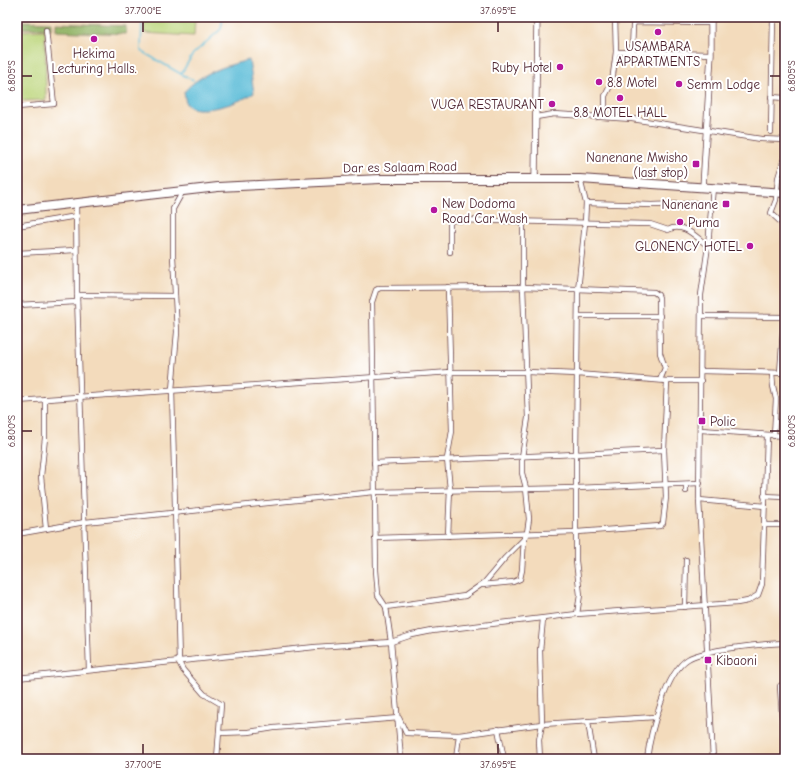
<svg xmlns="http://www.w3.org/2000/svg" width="802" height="776" viewBox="0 0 802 776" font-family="'Comic Neue',sans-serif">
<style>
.green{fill:#bcd57a;stroke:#837a52}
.forest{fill:#95b66a;stroke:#706a4a}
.water{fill:#58bbd7;stroke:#516d81}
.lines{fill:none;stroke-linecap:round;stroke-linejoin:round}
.stream{stroke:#58bbd7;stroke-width:1.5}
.minor-casing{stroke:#633b41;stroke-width:6}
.tertiary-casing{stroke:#633b41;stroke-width:7}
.trunk-casing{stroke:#633b41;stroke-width:10}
.minor{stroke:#fff;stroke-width:4.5}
.tertiary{stroke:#fff;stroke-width:5.5}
.trunk{stroke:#fff;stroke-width:8}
.ticks{fill:none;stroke:#4a1f2b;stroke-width:1.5}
.poi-dot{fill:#b5179e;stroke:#fff;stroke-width:1.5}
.labels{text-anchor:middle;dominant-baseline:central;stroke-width:4;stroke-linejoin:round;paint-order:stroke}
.poi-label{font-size:13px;fill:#4a1f2b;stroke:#fff;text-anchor:start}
.street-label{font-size:13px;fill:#4a1f2b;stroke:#fff}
.neatline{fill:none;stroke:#4a1f2b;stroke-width:1.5}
.ticks-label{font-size:10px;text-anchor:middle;fill:#4a1f2b}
</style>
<rect width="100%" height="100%" fill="#fff"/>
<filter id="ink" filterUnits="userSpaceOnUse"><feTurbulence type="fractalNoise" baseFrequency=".025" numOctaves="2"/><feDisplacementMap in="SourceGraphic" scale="8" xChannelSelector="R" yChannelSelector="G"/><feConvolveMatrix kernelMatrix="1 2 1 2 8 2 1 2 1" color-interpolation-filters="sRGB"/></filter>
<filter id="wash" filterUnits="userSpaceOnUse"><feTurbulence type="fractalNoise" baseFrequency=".012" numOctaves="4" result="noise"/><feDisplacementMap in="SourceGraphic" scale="16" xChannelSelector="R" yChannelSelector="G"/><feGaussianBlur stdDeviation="0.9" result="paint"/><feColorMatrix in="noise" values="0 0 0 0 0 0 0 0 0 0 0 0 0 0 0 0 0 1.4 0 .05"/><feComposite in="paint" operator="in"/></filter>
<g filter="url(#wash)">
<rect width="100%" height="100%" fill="#f3dbbc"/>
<g class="green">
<polygon points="145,17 195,17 194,36 144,33"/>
<polygon points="45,30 46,100 17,101 17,31"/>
</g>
<g class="forest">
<polygon points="17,21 51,22 51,29 17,28"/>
<polygon points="56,23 126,26 126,34 56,31"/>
</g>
<path class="water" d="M 249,60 L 254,93 C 238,103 216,110 197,109 C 194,109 189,106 186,104 L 184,92 C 200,73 225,66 249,60 Z"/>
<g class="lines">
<g class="stream">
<polyline points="142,17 141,51 181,74"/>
<polyline points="193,80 181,74 193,54 221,29 223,17"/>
</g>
</g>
</g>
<g filter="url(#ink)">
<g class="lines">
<defs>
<g id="minor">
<polyline points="126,17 126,18"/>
<polyline points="632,51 633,26 634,22 711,23"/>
<polyline points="616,52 711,54"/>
<polyline points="771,97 785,98"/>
<polyline points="17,107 54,104 46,30"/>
<polyline points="536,117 554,114 632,119 761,139 785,140"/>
<polyline points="596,117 605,107 605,96 612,82 616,52 615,17"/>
<polyline points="771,132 773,17"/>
<polyline points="785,155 778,178 776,200 771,213 785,226"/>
<polyline points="183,191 173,209 173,256 177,332 172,390 179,662 183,670 204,694 221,704 217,759"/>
<polyline points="76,202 77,295 89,670"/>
<polyline points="586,203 652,205 711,203"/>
<polyline points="17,226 77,216"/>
<path d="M 450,252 L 450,223 L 452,220 L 650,224 L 668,230 C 683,221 697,238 708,246"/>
<polyline points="17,253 76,250"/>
<polyline points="77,295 175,296"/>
<polyline points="17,305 77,302"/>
<polyline points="578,316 660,316"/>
<polyline points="702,316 785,317"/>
<polyline points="701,371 785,373"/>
<polyline points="772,373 773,386 776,399 774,436"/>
<polyline points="780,373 784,317"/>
<polyline points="45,399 45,438 41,476 46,529"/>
<polyline points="17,401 451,372 527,372 577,374 667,381 701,381"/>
<polyline points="701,430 785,436"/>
<polyline points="374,463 664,450"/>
<polyline points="686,484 686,491"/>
<polyline points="764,496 785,497"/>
<polyline points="699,500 765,506"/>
<polyline points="764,525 785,525"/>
<polyline points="17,534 85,522 374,492 577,488 700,483"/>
<polyline points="448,536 450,489 447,459 452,431 448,287"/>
<polyline points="375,538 577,532 660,526 663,523 666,497 664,450 667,381"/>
<polyline points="482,585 513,582 520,579 522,570 524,539 527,533 529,519 526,488 522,473 522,457 528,418 523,287 523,221"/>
<polyline points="386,607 465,596 485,582 505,558 524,539"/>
<polyline points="685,607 686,560"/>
<polyline points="577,614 580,595 576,561 576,454 578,290 585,223 586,203 580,179"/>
<polyline points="17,678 315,647 391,642 412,635 432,631 577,614 737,603 748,601 758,595 762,584 767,436"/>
<polyline points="785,683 780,686 782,716 785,717"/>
<polyline points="588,722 594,759"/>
<polyline points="498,729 504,759"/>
<polyline points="219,733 249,732 274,728 399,718 406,733 459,735 542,724 655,717"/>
<polyline points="401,759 391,642 386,607 378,595 376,570 372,302 376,290 380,288 523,287 654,292 658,295 659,298 660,353 665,368 660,380"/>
<polyline points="456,759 459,735"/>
<polyline points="540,759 539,740 542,724 540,651 543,619"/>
<path d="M 647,759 C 650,734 666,672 688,659 C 704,649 765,644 785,643"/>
<polyline points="713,759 699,500 701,295 708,246 713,187"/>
</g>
<g id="tertiary">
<polyline points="535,178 537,17"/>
<polyline points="703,187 711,54 711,17"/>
</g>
<polyline id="trunk" points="17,210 218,187 380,179 580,179 785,193"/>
</defs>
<use href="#minor" class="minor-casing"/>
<use href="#tertiary" class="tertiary-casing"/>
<use href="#trunk" class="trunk-casing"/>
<use href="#minor" class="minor"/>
<use href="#tertiary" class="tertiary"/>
<use href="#trunk" class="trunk"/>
</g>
</g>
<path class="ticks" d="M 143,22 L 143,32M 498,22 L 498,32M 22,76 L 32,76M 770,76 L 780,76M 22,431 L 32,431M 770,431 L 780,431M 143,744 L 143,754M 498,744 L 498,754"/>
<g class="poi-dot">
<circle cx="658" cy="32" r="4"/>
<circle cx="94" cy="39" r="4"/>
<circle cx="560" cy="67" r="4"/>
<circle cx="599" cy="82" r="4"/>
<circle cx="679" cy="84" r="4"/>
<circle cx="620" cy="98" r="4"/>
<circle cx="552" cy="104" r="4"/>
<rect x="692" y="160" width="8" height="8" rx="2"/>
<rect x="722" y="200" width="8" height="8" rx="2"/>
<circle cx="434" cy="210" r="4"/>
<circle cx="680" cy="222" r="4"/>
<circle cx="750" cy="246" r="4"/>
<rect x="698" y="417" width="8" height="8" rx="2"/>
<rect x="704" y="656" width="8" height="8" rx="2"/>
</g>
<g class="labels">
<g class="poi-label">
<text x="658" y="46" text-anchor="middle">USAMBARA<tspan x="658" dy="15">APPARTMENTS</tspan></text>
<text x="94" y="53" text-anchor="middle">Hekima<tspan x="94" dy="15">Lecturing Halls.</tspan></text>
<text x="552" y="67" text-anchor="end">Ruby Hotel</text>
<text x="607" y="82">8.8 Motel</text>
<text x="687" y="84">Semm Lodge</text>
<text x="544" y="104" text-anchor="end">VUGA RESTAURANT</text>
<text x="620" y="112" text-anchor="middle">8.8 MOTEL HALL</text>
<text x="688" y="157" text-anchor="end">Nanenane Mwisho<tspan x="688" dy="15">(last stop)</tspan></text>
<text x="442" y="203">New Dodoma<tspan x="442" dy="15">Road Car Wash</tspan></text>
<text x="718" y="204" text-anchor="end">Nanenane</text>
<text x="688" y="222">Puma</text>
<text x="742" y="246" text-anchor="end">GLONENCY HOTEL</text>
<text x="710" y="421">Polic</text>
<text x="716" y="660">Kibaoni</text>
</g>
<g class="street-label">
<text transform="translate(400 167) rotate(-1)">Dar es Salaam Road</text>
</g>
</g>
<rect width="802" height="776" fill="none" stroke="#fff" stroke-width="44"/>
<rect x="22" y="22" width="758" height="732" class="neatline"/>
<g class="ticks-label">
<text x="143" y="14">37.700°E</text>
<text x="498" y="14">37.695°E</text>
<text transform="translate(791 76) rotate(-90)" y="4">6.805°S</text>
<text transform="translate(11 76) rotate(-90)" y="4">6.805°S</text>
<text transform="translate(791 431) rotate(-90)" y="4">6.800°S</text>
<text transform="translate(11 431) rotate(-90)" y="4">6.800°S</text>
<text x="143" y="768">37.700°E</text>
<text x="498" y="768">37.695°E</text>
</g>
</svg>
